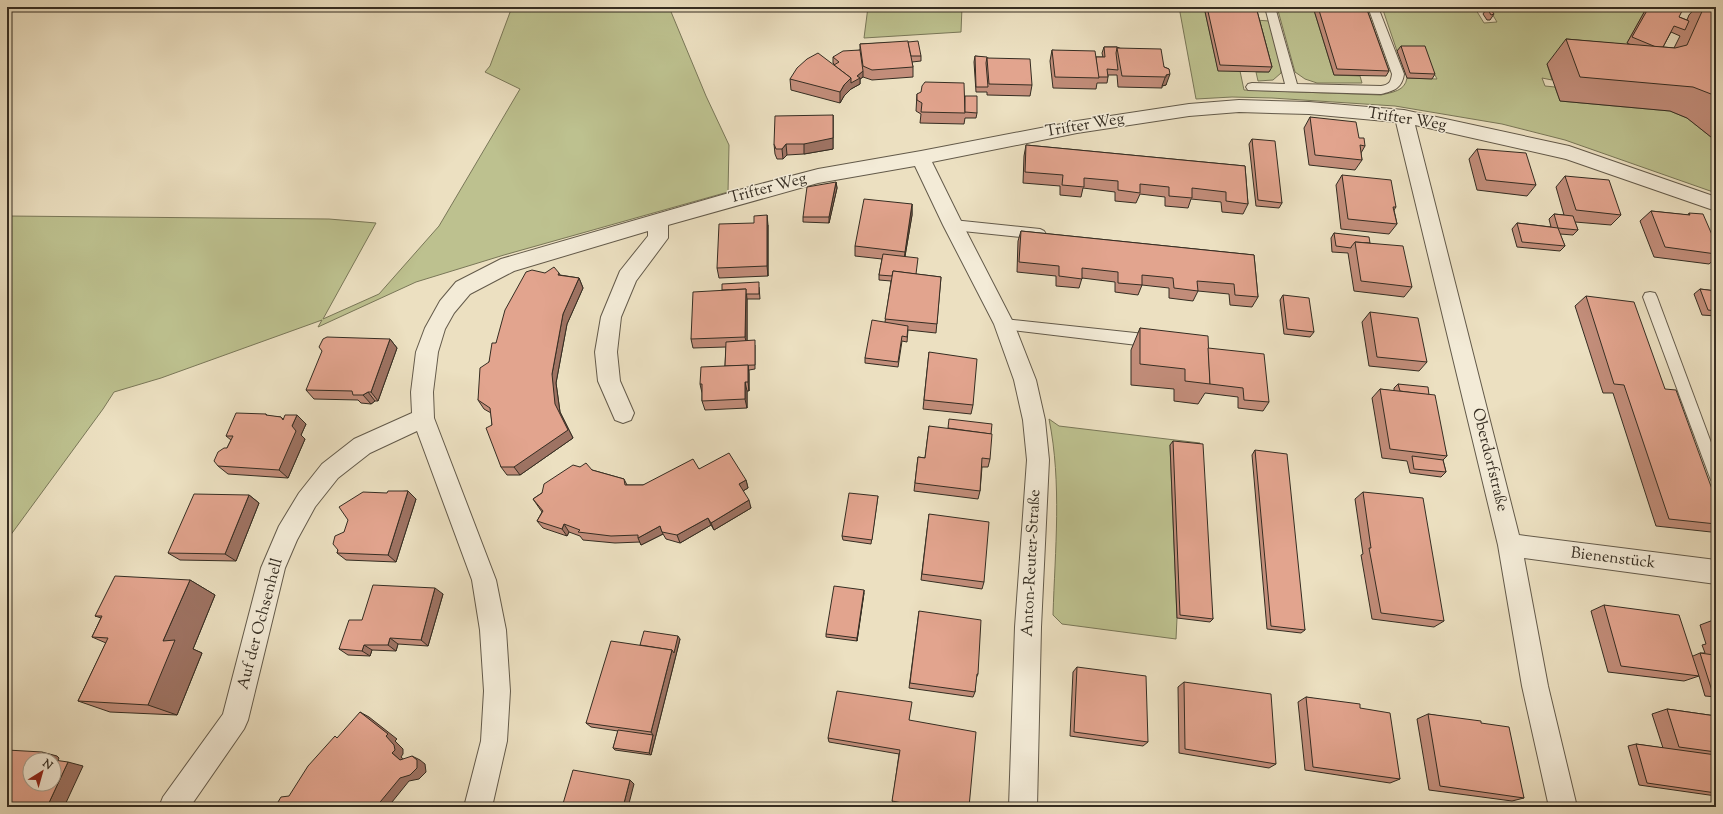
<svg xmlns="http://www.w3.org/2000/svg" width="1723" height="814" viewBox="0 0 1723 814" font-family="'Sorts Mill Goudy',serif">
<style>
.green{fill:#bdc18f;stroke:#797758}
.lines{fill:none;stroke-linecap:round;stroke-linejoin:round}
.lane-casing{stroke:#635a4a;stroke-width:2}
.street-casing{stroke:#635a4a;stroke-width:2}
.lane{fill:#f3ebd7;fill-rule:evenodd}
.street{fill:#f3ebd7;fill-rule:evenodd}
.wall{fill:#c28d7a;stroke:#352d22;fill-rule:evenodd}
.shaded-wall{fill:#9e7363;stroke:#352d22}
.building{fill:#e2a48e;stroke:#352d22}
.labels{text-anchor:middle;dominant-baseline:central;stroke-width:3;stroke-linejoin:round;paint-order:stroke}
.street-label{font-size:16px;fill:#352d22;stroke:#f3ebd7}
</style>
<rect width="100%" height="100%" fill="#ece0c1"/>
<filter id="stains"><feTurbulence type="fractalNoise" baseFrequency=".005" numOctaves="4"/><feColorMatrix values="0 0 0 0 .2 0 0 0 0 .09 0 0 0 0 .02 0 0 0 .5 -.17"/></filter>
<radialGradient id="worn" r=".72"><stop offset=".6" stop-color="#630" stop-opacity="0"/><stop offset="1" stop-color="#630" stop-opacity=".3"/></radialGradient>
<g class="green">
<polygon points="512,7 669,7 706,96 729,145 728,192 504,255 416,282 318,327 322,320 161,378 114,392 103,409 7,540 7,216 329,219 376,223 323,319 379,294 439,226 520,89 485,72 490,66"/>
<polygon points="868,7 962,7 961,32 864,38"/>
<path d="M 1179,7 L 1204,7 L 1218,70 L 1240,71 L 1244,90 L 1381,95 C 1393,92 1405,91 1407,78 L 1437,79 L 1435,75 L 1432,75 L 1421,52 L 1397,51 L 1382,7 L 1482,7 L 1484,10 L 1476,10 L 1484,23 L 1497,22 L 1488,7 L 1647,7 L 1627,43 L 1670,59 L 1653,73 L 1547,64 L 1552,80 L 1542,78 L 1545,86 L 1555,87 L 1560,101 L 1670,111 L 1687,118 L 1716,141 L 1716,193 L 1565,140 L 1502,124 L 1395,106 L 1272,98 L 1232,97 L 1196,99 Z"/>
<polygon points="1277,7 1313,7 1334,75 1360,76 1362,83 1317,83 1305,79 1295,72"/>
<polygon points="1256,20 1269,21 1281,68 1281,73 1273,80 1258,81 1256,72 1269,72"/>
<path d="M 1049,419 L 1059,426 L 1200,443 L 1200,448 L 1170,445 L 1177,618 L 1176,639 L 1062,624 L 1053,615 C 1055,550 1062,483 1049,419 Z"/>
</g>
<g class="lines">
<defs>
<g id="lane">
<path d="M 1265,7 L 1275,7 L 1297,84 L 1381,86 C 1389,85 1391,82 1392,74 L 1368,7 L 1378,7 L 1404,74 C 1402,88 1394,91 1381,94 L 1248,90 L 1246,87 L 1248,84 L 1252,83 L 1285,84 Z"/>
<polygon points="953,220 1040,229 1044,231 1046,234 1044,237 1040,239 953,230 949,228 947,225 949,222"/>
<polygon points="1650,292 1655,293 1657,297 1716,456 1716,482 1711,480 1709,475 1643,297 1645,293"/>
<polygon points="1004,319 1154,335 1159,337 1161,341 1159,345 1154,347 1004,329 999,328 997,324 999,320"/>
</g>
<polygon id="street" points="1239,100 1309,102 1404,110 1569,146 1716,197 1716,211 1566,159 1415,125 1519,535 1716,560 1716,584 1524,558 1548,686 1577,807 1549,807 1522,686 1498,545 1396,122 1309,114 1239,112 1189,116 1077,133 932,162 963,225 1014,324 1036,380 1045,420 1049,460 1041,627 1037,807 1009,807 1015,627 1027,460 1023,420 1014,380 994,324 943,225 915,166 818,183 668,225 668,238 636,281 621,317 617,352 620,381 634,413 631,420 623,423 615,420 598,381 595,352 601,317 620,271 648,236 648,231 514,271 470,294 454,313 445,329 438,352 433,392 434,418 496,580 506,630 510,691 507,741 492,807 464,807 481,741 484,691 480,630 472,580 417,431 370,453 338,478 315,507 297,540 285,568 248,720 244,729 190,807 159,807 163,797 223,714 261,568 279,526 299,493 322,464 354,439 412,413 411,392 416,352 425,328 440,301 456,282 501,259 753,186 818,169 921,151 1077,121 1189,104"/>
</defs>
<use href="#lane" class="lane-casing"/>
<use href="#street" class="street-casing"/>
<use href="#lane" class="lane"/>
<use href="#street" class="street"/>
</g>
<g class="wall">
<polygon points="1204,7 1256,7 1272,67 1269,72 1218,71"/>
<polygon points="1313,7 1366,7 1389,71 1386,76 1334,75"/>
<path d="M 1647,7 L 1671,7 L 1679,17 L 1687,20 L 1689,15 L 1696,7 L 1716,7 L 1716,141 L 1687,118 L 1670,111 L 1560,101 L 1547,64 L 1566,39 L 1631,45 L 1627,43 ZM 1671,32 L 1680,36 L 1674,48 L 1663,47 Z"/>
<polygon points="1487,8 1494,14 1490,20 1487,20 1483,14"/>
<polygon points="908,42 921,56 921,61 912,62 913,67 913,77 872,80 863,77 860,79 860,84 851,89 844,96 840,103 791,90 790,79 834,65 835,65 833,63 833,57 860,50 860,44"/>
<polygon points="1401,46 1435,74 1432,79 1407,78 1397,51"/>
<polygon points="1104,47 1117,47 1169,69 1166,85 1162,86 1162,88 1118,87 1117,75 1108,75 1108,77 1107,83 1097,83 1096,89 1053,88 1050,61 1052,50 1096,57 1103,57 1102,53"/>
<polygon points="975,56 988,58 1032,85 1030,96 987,95 987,92 976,92 974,62"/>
<polygon points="917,94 965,96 977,113 976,118 965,118 964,124 920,123 921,114 916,111"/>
<polygon points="833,115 833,149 804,154 787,155 783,159 777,159 775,154 774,144"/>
<polygon points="1310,117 1359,138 1365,146 1361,153 1362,160 1355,170 1309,165 1304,128"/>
<polygon points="1252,139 1282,203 1279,208 1256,206 1249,144"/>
<polygon points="1026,145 1245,166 1248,204 1243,214 1222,212 1221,202 1191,199 1188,208 1165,206 1165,197 1140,194 1136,203 1115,201 1115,192 1083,188 1081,197 1060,195 1060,186 1023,183 1024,156"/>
<polygon points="1477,149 1536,185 1527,196 1477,190 1469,159"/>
<polygon points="1342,175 1396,207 1394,210 1397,224 1389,234 1341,229 1336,185"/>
<polygon points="1565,176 1621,215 1611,225 1575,222 1578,230 1573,235 1560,234 1565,246 1560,251 1517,247 1512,229 1517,223 1551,227 1549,219 1554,214 1564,215 1556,187"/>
<polygon points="836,182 837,188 829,223 803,222 803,217"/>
<polygon points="912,204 912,215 905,256 916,274 941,277 936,333 908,330 907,342 902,341 898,367 865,363 865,358 885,322 891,281 879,280 879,275 882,259 855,256 855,246"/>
<polygon points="1651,211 1688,215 1689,213 1716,244 1716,258 1709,264 1654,257 1640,221"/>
<polygon points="768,225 768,276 719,278 717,268"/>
<polygon points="1021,231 1254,255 1258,297 1252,307 1230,305 1229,294 1198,291 1193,301 1169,298 1169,288 1142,285 1138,295 1115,292 1115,282 1082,278 1079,288 1056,286 1056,276 1017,272 1018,241"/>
<polygon points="1334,233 1370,243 1412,287 1404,297 1354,291 1348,253 1332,252 1331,238"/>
<polygon points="545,273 559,273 560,275 579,278 583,288 567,324 556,383 560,412 573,438 520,475 507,475 501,467 492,425 491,413 484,409 478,400 489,362 496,343"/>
<polygon points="759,287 760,299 747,299 747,341 755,345 755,369 749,370 749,391 747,391 747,408 705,410 702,401 702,393 700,384 725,366 726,347 693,348 691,339 722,290"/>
<polygon points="1700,289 1716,291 1716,316 1702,315 1694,294"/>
<polygon points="1283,295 1314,332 1310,337 1284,334 1280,300"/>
<polygon points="1586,296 1665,389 1716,524 1716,529 1711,532 1656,526 1613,393 1603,393 1575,306"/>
<polygon points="1370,312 1427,362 1419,371 1369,366 1362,322"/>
<polygon points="1140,328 1208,348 1269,402 1263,411 1238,408 1238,397 1205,393 1198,404 1174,401 1174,389 1131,385 1131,350"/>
<polygon points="390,339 397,348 378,401 375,401 371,404 361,403 358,400 314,399 306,390"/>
<polygon points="929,352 973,405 971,414 923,409"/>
<polygon points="1398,384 1429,395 1447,456 1443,460 1446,472 1441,477 1410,473 1407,461 1382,458 1372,398 1380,389 1394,391 1394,388"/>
<polygon points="266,414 268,416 281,417 283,419 306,424 301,435 305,439 288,478 228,474 218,466 231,440 226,436"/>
<polygon points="929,426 990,459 988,467 982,467 980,491 978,499 914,491 918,457 925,458"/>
<polygon points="1173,441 1213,619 1210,622 1177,618 1170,445"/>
<polygon points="1255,450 1305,630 1301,633 1267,629 1252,455"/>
<polygon points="580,467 592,470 624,479 627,485 643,485 699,469 746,480 748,488 743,491 751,508 714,530 711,525 680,543 666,539 663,534 641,545 640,542 615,543 583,540 580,536 569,532 567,536 543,528 537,521 542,512 533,499"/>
<polygon points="408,491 416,499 396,562 346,560 337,553 344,532 387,493"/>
<polygon points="1363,492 1444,621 1434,627 1372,619 1361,555 1363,554 1355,499"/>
<polygon points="249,495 259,503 236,561 180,560 168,553"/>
<polygon points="878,496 871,544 843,540 842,536"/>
<polygon points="929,514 984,582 982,589 921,580"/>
<polygon points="190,580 215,595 193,649 202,653 177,715 110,712 78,701 106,643 92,637 101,618 95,616"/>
<polygon points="864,593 857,641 826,637 826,634"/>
<polygon points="443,594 428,646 398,644 396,651 372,650 370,656 348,655 339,649 362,620"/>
<polygon points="1604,605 1693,656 1700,653 1705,653 1702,645 1706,644 1700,625 1716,619 1716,697 1705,696 1699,676 1684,681 1608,672 1591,611"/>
<polygon points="919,611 978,674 976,678 975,692 973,697 909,688"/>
<polygon points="680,639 651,755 615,750 613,748 618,731 591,727 586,723 640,645"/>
<polygon points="1077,667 1148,742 1143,746 1070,736 1073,672"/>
<polygon points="1184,682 1276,764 1269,768 1179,753 1178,687"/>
<polygon points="1306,697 1360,708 1400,779 1390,783 1305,770 1298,702"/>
<polygon points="1667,709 1716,716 1716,796 1639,785 1628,746 1636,744 1663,748 1652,714"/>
<polygon points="1428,714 1481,723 1524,798 1512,801 1429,790 1417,719"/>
<polygon points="909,720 969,807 906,807 892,805 899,754 829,742 828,738"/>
</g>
<g class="shaded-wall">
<polygon points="863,71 863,77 860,79 860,84 851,89 844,96 840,103 840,92 844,85 851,78 857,76"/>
<polygon points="1170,74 1166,85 1162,86 1166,75"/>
<polygon points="833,115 833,149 804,154 804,144"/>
<polygon points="786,144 787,155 783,159 782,149"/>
<polygon points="836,182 837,188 829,223 829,217"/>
<polygon points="912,204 912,215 904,262 905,252"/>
<polygon points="767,215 768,225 768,276 767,266"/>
<polygon points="579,278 583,288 567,324 556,383 560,412 573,438 520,475 514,467 552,374 563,314"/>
<polygon points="746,289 747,299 747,346 745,337"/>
<polygon points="390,339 397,348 378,401 371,392"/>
<polygon points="748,365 749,374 749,391 748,382"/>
<polygon points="745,382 747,391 747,408 745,399"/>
<polygon points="368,392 375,401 371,404 363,395"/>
<polygon points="297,415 306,424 301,435 305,439 288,478 279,470 292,426"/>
<polygon points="746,480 748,488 741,492 739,484"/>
<polygon points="408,491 416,499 396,562 388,555"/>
<polygon points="249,495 259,503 236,561 225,554"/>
<polygon points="749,500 751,508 714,530 711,523"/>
<polygon points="708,518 711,525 680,543 677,535"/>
<polygon points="564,524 569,532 567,536 562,529"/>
<polygon points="660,526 663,534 641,545 638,538"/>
<polygon points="190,580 215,595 193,649 202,653 177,715 148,705 163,641"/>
<polygon points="435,588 443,594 428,646 421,640"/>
<polygon points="864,590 864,593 857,641 857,638"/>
<polygon points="678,636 680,639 651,755 649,753 653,735 651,732 672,650"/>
<polygon points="390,638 398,644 396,651 388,645"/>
<polygon points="364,645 372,650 370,656 362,651"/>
<polygon points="360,712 369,717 397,739 395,741 403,749 403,754 401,757 409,764 400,760 392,753 386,736"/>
<polygon points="42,752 57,756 59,758 57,763 54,763 54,760 44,760 41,759"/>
<polygon points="412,756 420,760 425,764 426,772 419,779 409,781 388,807 376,807"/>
<polygon points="68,762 83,766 64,807 47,807"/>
<polygon points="630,780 634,784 628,807 623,807"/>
</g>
<g class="building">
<polygon points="1207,7 1256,7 1272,67 1220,65"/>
<polygon points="1318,7 1366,7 1389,71 1337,69"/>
<polygon points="1649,7 1671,7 1682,11 1679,17 1689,21 1685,30 1674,26 1663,47 1656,47 1632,37"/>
<polygon points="1704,7 1716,7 1716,98 1711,94 1693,87 1580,77 1566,39 1675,48 1687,45"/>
<polygon points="1487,8 1490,8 1494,14 1491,15"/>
<polygon points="908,41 913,67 872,70 863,66 860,44"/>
<polygon points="918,41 921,56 911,56 908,42"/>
<polygon points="1401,46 1425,46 1435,74 1410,73"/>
<polygon points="1104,47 1117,47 1117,48 1116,53 1118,70 1107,69 1108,77 1098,77 1096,57 1105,57"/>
<polygon points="1117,48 1161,49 1164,67 1169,69 1170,74 1166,75 1166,77 1122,76"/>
<polygon points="860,50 863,71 857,76 860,78 851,83 851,78 834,65 839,62 833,57 843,51"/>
<polygon points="1052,50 1095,51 1099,78 1055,77"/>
<polygon points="818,53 851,78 844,85 840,92 790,79 797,68 807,59"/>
<polygon points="975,56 987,57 986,63 988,87 976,87"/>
<polygon points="987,58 1030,59 1032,85 989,84"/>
<polygon points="925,82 964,83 965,113 921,112 922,103 917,100 917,94 921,92 922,86"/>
<polygon points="965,96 977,96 977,113 965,112"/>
<polygon points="833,115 833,138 804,144 786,144 782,149 776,149 774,144 775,116"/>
<polygon points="1310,117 1356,122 1359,138 1364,138 1365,146 1360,145 1362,160 1315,155"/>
<polygon points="1252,139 1275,141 1282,203 1258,200"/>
<polygon points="1026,145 1245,166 1248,204 1226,201 1226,192 1192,188 1192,198 1169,196 1169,187 1140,184 1140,193 1118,190 1118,181 1084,178 1084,187 1062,185 1063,175 1025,172"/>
<polygon points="1477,149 1526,153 1536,185 1486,180"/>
<polygon points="1342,175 1391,180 1396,207 1393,207 1397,224 1348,219"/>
<polygon points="1565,176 1609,180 1621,215 1576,210"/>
<polygon points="836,182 829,217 803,217 807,187"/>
<polygon points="864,199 912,204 905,252 855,246"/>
<polygon points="1651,211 1690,215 1689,213 1703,214 1716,244 1716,254 1665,247"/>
<polygon points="1554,214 1573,216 1578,230 1558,228"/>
<polygon points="767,215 767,266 717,268 719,224 754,223 754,216"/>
<polygon points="1517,223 1558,228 1565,246 1522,242"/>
<polygon points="1021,231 1254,255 1258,297 1235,295 1234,284 1197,281 1198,291 1174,288 1173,278 1142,275 1142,285 1118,283 1118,272 1082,268 1082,279 1059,276 1059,266 1019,262"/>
<polygon points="1334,233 1369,237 1370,243 1355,242 1351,247 1351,248 1336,246"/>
<polygon points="1355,242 1403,246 1412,287 1361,281"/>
<polygon points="883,254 918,258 916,274 893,271 892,276 879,275"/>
<polygon points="554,267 559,273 558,275 579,278 563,314 552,374 555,404 568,430 514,467 501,467 486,428 492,425 490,408 478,400 480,368 489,362 492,343 496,343 505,310 526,272 532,270 545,273"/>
<polygon points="893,271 941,277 937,324 885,319"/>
<polygon points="759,282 759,294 746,294 746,289 722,290 722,284"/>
<polygon points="746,289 745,337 691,339 693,292"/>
<polygon points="1700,289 1716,291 1716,311 1708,310"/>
<polygon points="1283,295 1309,298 1314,332 1287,329"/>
<polygon points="1586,296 1634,302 1665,389 1676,390 1716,500 1716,524 1669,519 1624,385 1614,384"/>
<polygon points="1370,312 1418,318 1427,362 1377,357"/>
<polygon points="872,320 908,326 907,337 902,336 898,362 865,358"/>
<polygon points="1140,328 1208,336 1210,384 1185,381 1185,369 1140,364"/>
<polygon points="327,337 390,339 371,392 368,392 363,395 353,395 352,391 306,390 322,351 319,347 323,339"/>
<polygon points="755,340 755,365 725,366 726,342"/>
<polygon points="1208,348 1264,354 1269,402 1244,400 1243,388 1210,384"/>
<polygon points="929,352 977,359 973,405 924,400"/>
<polygon points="748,365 748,382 745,382 745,399 702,401 702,384 700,384 701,367"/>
<polygon points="1398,384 1428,387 1429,395 1400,391"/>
<polygon points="1380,389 1435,395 1447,456 1390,449"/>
<polygon points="236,413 266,414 266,415 281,417 283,420 285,415 297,415 292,426 296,431 279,470 218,466 214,461 218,452 224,448 227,448 233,436 226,436"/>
<polygon points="949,419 992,424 991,434 948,428"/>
<polygon points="929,426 992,434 990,459 982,458 980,491 915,483 918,457 925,458"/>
<polygon points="1173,441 1203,444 1213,619 1180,615"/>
<polygon points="1255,450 1287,454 1305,630 1271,626"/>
<polygon points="729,453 746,480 739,484 749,500 711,523 708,518 677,535 662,532 660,526 638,538 638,535 611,536 578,532 580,530 564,524 562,529 537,521 543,511 533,499 542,493 544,484 573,465 580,467 586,463 592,470 624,479 625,485 643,485 693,459 699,469"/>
<polygon points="1412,456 1443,460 1446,472 1414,469"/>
<polygon points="388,491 408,491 388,555 337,553 338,550 333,544 335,536 344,532 348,520 339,507 363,492 387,493"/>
<polygon points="1363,492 1423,498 1444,621 1381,613 1369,548 1371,548"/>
<polygon points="849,493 878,496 872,540 842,536"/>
<polygon points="194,494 249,495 225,554 168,553"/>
<polygon points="929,514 989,522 984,582 922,574"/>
<polygon points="115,576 190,580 163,641 175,640 148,705 78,701 108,638 92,637 102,616 95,616"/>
<polygon points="373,585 435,588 421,640 390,638 388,645 364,645 362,651 339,649 349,620 362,620"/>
<polygon points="834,586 864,590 857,638 826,634"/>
<polygon points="1604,605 1679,615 1699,676 1621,666"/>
<polygon points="919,611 981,620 978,674 977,674 975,692 910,683"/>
<polygon points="644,631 678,636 674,653 672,650 640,645"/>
<polygon points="611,641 672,650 651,732 586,723"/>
<polygon points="1700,653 1714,655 1716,659 1716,694 1713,694"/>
<polygon points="1077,667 1146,676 1148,742 1074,732"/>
<polygon points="1184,682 1271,694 1276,764 1185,749"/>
<polygon points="837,691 912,702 909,720 976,732 969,807 925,807 892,801 900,750 828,738"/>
<polygon points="1306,697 1360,704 1360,708 1390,713 1400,779 1313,767"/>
<polygon points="1667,709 1716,716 1716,752 1679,747"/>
<polygon points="360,712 388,734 386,736 394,745 395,750 392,753 400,760 412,756 417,760 417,768 410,775 400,778 376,807 275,807 281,797 289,796 308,766 335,736 337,738"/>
<polygon points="1428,714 1481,721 1481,723 1509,727 1524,798 1440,786"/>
<polygon points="618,730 653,735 649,753 613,748"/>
<polygon points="1636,744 1716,755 1716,793 1647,783"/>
<polygon points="7,750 42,752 44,754 41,759 49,760 30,760 30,784 54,784 54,760 68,762 47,807 7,807"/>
<polygon points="573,770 630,780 623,807 562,807"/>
</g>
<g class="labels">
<g class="street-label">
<text transform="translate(1407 120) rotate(9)">Trifter Weg</text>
<text transform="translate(1085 126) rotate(-10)">Trifter Weg</text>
<text transform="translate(768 189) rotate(-15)">Trifter Weg</text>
<text transform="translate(1489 460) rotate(76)">Oberdorfstraße</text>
<text transform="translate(1613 559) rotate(7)">Bienenstück</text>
<text transform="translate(1032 563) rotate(-87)">Anton-Reuter-Straße</text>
<text transform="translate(261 624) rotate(-75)">Auf der Ochsenhell</text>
</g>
</g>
<rect width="1723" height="814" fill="none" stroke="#ece0c1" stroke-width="24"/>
<rect x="8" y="8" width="1707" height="798" fill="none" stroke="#352d22" stroke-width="2"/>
<rect x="12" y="12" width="1699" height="790" fill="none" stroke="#352d22"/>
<g transform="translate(42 772) rotate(37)"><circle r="19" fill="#f3ebd7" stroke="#a79f8f"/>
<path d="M0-3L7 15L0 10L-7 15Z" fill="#8f2418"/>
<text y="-6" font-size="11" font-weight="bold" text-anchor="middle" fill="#352d22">N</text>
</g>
<rect width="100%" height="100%" filter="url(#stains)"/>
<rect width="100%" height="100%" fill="url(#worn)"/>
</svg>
